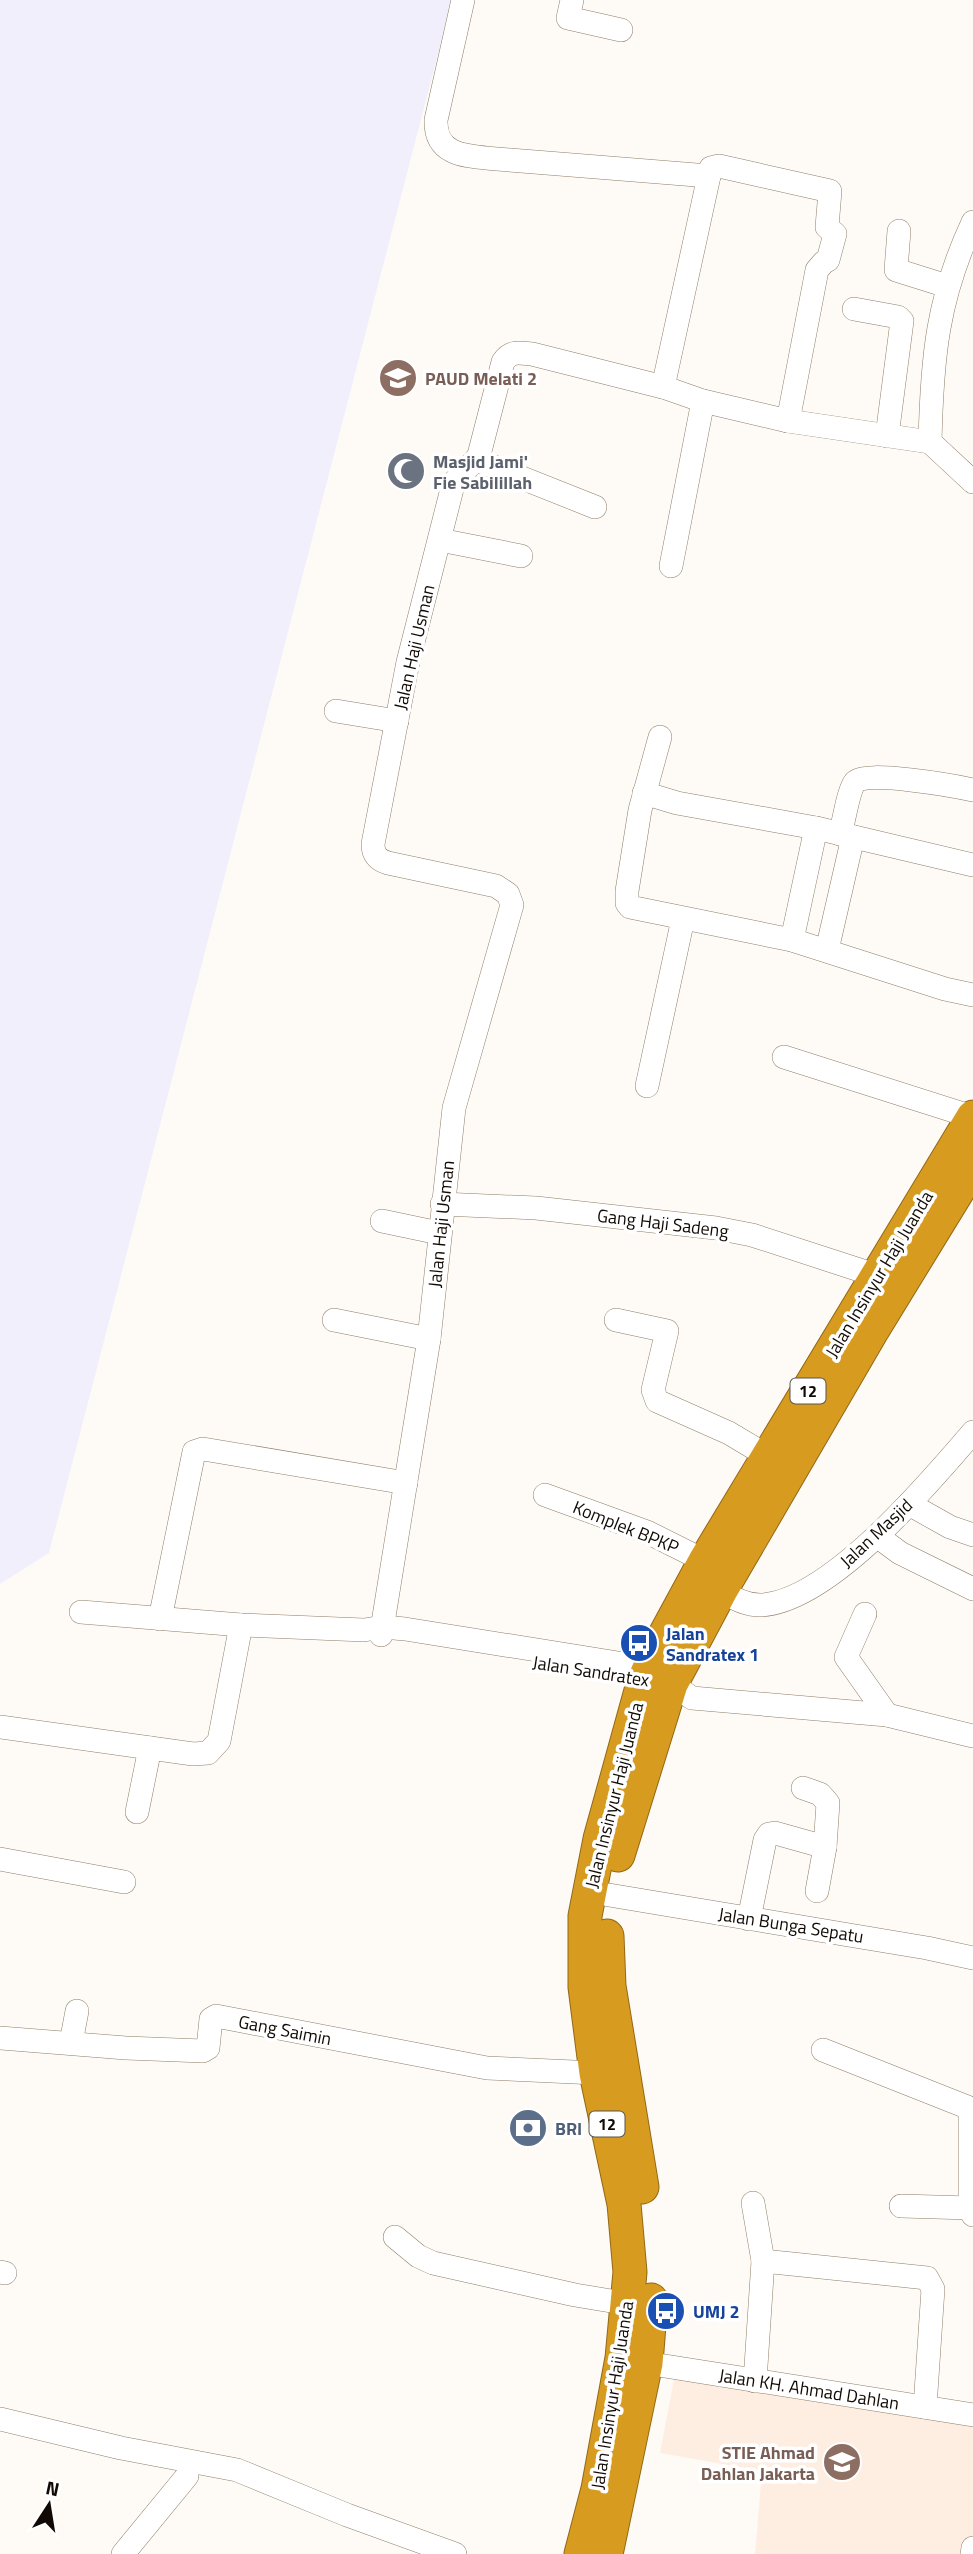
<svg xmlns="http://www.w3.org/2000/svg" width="973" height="2554" viewBox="0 0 973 2554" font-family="'Titillium Web',sans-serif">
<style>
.industrial{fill:#f2effc}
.education{fill:#feeee2}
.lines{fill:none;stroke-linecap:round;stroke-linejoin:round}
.minor-casing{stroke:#8f7e68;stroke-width:24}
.highway-casing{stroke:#926816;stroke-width:35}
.minor{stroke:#fff;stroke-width:23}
.highway{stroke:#d79b20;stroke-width:33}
.labels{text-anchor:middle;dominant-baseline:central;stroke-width:7;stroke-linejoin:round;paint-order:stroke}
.shield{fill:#fff;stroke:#58544f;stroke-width:2}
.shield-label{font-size:16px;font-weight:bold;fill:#110a04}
.education-label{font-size:18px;font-weight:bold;fill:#785e54;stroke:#fff;text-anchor:start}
.worship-label{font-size:18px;font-weight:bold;fill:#5b616d;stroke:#fff;text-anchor:start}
.street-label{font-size:18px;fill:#110a04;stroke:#fff}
.transit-label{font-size:18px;font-weight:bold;fill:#164399;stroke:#fff;text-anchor:start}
.service-label{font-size:18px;font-weight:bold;fill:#4e5e75;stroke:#fff;text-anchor:start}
</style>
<rect width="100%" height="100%" fill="#fefbf6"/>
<polygon class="industrial" points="0,0 452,0 49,1553 0,1584"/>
<polygon class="education" points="675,2374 973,2427 973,2554 755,2554 762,2471 660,2453"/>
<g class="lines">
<defs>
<g id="minor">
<polyline points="572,0 568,18 621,30"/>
<polyline points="709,176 711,168 719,166 830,191 827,227 835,234 828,260 824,262 817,270 788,421"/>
<polyline points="899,231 896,270 947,286"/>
<polyline points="854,309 898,317 902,321 887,436"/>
<polyline points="663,387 703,401 788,421 930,442 973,482"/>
<path d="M 930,442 C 932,358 937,299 973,222"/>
<polyline points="477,460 595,507"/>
<polyline points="440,540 521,556"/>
<polyline points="671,566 703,401"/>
<polyline points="336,711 397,721"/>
<polyline points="660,737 640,810 627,891 627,903 630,907 792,940 945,989 973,995"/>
<polyline points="644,793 677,803 816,828 973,865"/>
<path d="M 840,834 C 844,822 848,791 855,782 C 865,770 955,786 973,790"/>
<polyline points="792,940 816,828"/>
<polyline points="827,950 853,837"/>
<polyline points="784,1057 973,1117"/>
<polyline points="647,1086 683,919"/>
<polyline points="442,1204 536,1208 716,1228 752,1235 878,1276"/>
<polyline points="382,1221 439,1233"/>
<polyline points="334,1320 429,1339"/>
<polyline points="616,1320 667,1331 653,1390 657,1401 729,1433 769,1457"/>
<polyline points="545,1495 647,1532 705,1561"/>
<polyline points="909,1504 950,1527 973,1535"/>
<polyline points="877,1536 900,1553 973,1589"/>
<path d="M 721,1590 C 732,1598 746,1605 760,1605 C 829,1603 930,1482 973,1432"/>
<polyline points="81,1612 241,1625 364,1630 383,1627 405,1629 649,1668 692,1698 887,1715 973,1736"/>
<polyline points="865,1614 846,1657 887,1715"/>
<polyline points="160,1619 194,1452 203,1449 406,1483"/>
<path d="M 381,1635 L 429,1339 L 454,1108 L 512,905 L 508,894 L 496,886 L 388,863 C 378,860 373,855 373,844 L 408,662 L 453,485 C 459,472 472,467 479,455 L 503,362 C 511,350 519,353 532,354 L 663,387 L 709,176 L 497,159 C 468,156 435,157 436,120 L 463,0"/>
<polyline points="0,1727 193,1754 208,1753 219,1741 241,1625"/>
<polyline points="803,1788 820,1794 828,1803 825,1847 817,1891"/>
<polyline points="137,1812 150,1748"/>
<polyline points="0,1859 124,1882"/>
<polyline points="609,1895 927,1948 973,1958"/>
<polyline points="749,1919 765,1840 769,1834 775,1833 825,1847"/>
<polyline points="0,2038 126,2048 203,2051 208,2048 211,2019 216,2016 487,2068 596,2073"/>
<polyline points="71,2043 77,2011"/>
<polyline points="823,2050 967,2107 970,2112 970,2208 973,2215"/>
<polyline points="753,2203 763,2261 755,2381"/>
<polyline points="901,2206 970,2208"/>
<polyline points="395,2237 418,2256 433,2263 575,2295 629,2304"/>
<polyline points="763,2261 927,2278 933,2289 925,2407"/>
<polyline points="0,2272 5,2273"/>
<polyline points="646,2363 973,2415"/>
<polyline points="0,2419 121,2448 237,2470 347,2515 455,2554"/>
<polyline points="123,2554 187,2476"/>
<polyline points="972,2554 973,2548"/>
</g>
<g id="highway">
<polyline points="618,1855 671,1684 721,1590 873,1329 973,1166"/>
<polyline points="607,1936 609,1986 642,2187"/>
<polyline points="581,2554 598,2489 622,2358 630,2272 624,2204 596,2073 585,1987 585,1916 600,1839 644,1680 660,1644 705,1561 973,1117"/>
<polyline points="606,2554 646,2363 651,2300"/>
</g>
</defs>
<use href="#minor" class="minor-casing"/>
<use href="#highway" class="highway-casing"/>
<use href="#minor" class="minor"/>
<use href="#highway" class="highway"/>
</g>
<defs>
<symbol id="school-disc" viewBox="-11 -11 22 22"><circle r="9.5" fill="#8d6e63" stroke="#fff"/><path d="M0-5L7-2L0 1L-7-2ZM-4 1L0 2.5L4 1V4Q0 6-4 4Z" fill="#fff"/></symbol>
<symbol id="mosque-disc" viewBox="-11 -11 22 22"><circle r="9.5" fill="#6b7280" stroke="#fff"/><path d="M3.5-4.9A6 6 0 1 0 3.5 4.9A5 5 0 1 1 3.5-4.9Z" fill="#fff"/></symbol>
<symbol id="bus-disc" viewBox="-11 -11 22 22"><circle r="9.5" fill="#1a4fb4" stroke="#fff"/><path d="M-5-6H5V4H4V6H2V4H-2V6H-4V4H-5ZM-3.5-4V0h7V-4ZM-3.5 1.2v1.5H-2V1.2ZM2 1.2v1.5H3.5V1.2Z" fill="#fff"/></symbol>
<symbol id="bank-disc" viewBox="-11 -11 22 22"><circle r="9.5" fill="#5c6f8a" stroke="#fff"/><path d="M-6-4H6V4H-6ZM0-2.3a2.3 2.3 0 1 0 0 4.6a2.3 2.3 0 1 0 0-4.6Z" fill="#fff"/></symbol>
<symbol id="university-disc" viewBox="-11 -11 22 22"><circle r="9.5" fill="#8d6e63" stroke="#fff"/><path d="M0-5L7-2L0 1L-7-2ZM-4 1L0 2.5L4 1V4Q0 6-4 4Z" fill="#fff"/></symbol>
</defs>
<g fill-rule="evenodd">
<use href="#school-disc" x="376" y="356" width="44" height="44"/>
<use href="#mosque-disc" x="384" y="449" width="44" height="44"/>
<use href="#bus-disc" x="617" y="1621" width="44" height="44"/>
<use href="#bank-disc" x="506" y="2106" width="44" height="44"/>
<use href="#bus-disc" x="644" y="2289" width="44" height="44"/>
<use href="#university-disc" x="820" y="2440" width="44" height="44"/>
</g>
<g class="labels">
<g class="shield">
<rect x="790.5" y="1378.5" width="35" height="25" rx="5"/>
<rect x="589.5" y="2111.5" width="35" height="25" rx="5"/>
</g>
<g class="shield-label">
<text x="808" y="1391">12</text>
<text x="607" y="2124">12</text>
</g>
<g class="education-label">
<text x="425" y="378">PAUD Melati 2</text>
<text x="815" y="2452" text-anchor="end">STIE Ahmad<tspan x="815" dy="21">Dahlan Jakarta</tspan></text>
</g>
<g class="worship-label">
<text x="433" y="461">Masjid Jami'<tspan x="433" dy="21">Fie Sabilillah</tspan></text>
</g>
<g class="street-label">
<text transform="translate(414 647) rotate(-77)">Jalan Haji Usman</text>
<text transform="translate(663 1223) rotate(7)">Gang Haji Sadeng</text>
<text transform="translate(441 1224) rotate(-84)">Jalan Haji Usman</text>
<text transform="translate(879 1274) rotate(-59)">Jalan Insinyur Haji Juanda</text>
<text transform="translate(626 1527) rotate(22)">Komplek BPKP</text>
<text transform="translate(876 1533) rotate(-43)">Jalan Masjid</text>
<text transform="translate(591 1671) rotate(9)">Jalan Sandratex</text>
<text transform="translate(614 1795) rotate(-76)">Jalan Insinyur Haji Juanda</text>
<text transform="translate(791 1925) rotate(9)">Jalan Bunga Sepatu</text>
<text transform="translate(285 2030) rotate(11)">Gang Saimin</text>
<text transform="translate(809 2389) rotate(9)">Jalan KH. Ahmad Dahlan</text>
<text transform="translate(612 2395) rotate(-81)">Jalan Insinyur Haji Juanda</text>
</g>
<g class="transit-label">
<text x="666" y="1633">Jalan<tspan x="666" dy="21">Sandratex 1</tspan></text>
<text x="693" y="2311">UMJ 2</text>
</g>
<g class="service-label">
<text x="555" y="2128">BRI</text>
</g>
</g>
<g transform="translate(49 2505) rotate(12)" stroke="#ffffff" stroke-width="5" paint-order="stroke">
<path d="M0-5L12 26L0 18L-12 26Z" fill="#110a04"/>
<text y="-10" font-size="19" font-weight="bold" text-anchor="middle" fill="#110a04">N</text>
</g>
</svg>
